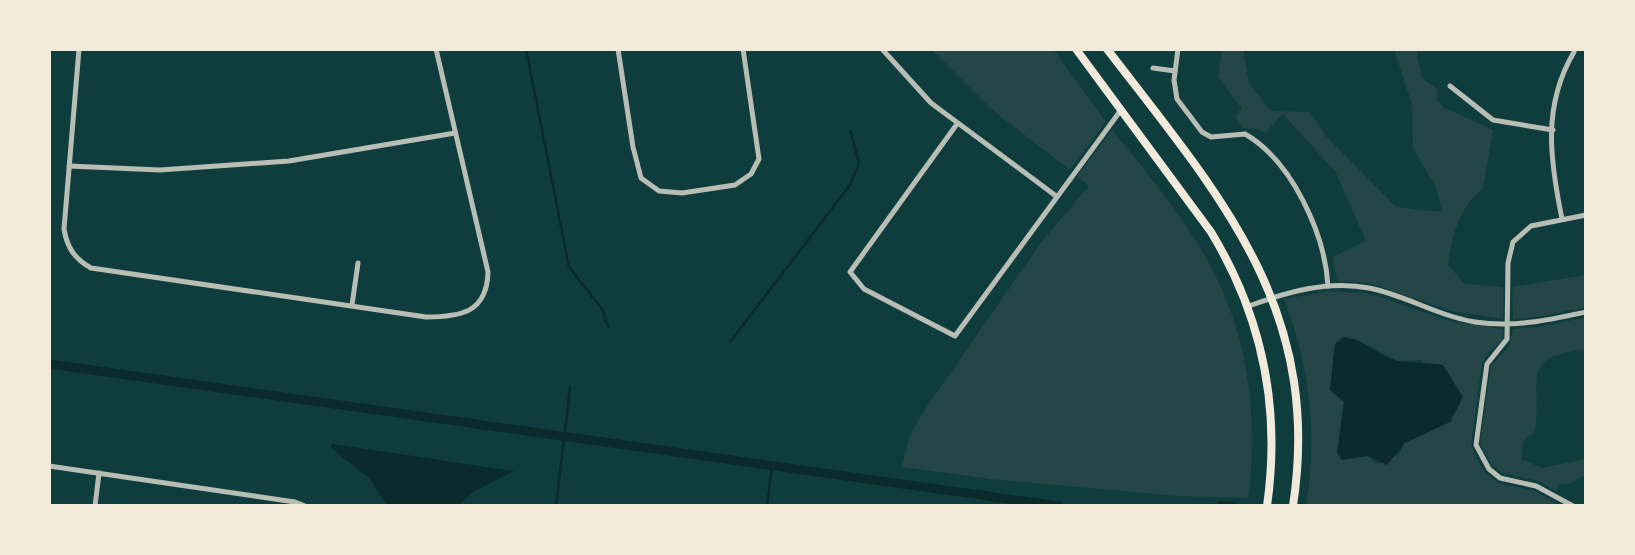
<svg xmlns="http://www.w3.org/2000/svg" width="1635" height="555" viewBox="0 0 1635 555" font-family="Poppins,sans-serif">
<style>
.green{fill:#244646;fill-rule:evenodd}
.water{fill:#0a2a2b}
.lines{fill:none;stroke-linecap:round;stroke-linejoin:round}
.stream{stroke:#0a2a2b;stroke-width:2.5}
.canal{stroke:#0a2a2b;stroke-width:9}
.minor{stroke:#b8beb3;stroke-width:5}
.secondary{stroke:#f1e9da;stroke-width:8}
</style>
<rect width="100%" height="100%" fill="#0f3d3e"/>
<g class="green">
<polygon points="931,49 1053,49 1106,122 1070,170 991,109"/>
<path d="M 1222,49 L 1243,49 L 1249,84 L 1271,111 L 1310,112 L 1326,136 L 1396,207 L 1442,212 L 1436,187 L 1413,148 L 1412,105 L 1394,49 L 1416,49 L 1422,78 L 1438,90 L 1437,100 L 1443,107 L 1493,130 L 1483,188 C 1460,206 1451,237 1448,265 L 1465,284 L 1503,287 L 1503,319 L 1451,311 L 1370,283 L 1337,281 L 1333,257 L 1366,241 L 1335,171 L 1283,114 L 1265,133 L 1258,129 L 1242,128 L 1235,116 L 1242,109 L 1218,77 Z"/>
<path d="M 1112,130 C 1150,176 1194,229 1219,283 C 1250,348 1258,427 1248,498 L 1179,496 L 991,479 L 902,467 L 909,437 L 922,414 L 1040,244 L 1089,186 L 1077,176 Z"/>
<polygon points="1586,275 1586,307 1544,316 1513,319 1512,287"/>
<path d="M 1328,291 L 1368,293 L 1449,321 L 1503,329 L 1502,341 L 1489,352 L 1482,364 L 1471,444 L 1477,460 L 1486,473 L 1498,483 L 1535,491 L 1561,506 L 1306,504 C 1318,434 1310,366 1284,299 ZM 1354,338 L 1398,361 L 1422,360 L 1450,422 L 1405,442 L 1398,455 L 1378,464 L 1368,456 L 1337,454 L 1344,402 L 1330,390 L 1335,345 Z"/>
<path d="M 1586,317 L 1586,350 C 1518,356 1542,379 1535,431 L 1523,441 L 1521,459 L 1542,468 L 1586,459 L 1586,474 L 1569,484 L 1559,484 L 1556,491 L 1538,481 L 1502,473 L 1492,465 L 1480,444 L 1491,366 L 1509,347 L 1513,329 L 1545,326 Z"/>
</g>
<g class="water">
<path d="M 1343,337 C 1362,339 1376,354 1394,360 C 1405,363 1428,362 1443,365 L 1463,397 L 1450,422 L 1405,443 L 1387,465 L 1368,456 L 1342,460 L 1337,453 L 1344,402 L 1330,390 L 1335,344 Z"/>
<polygon points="332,444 514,471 473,492 458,506 388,506 368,477 331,448"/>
</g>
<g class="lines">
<g class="stream">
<polyline points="526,49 569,267 602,309 608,327"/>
<polyline points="730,342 850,185 859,164 851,132"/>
<polyline points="556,506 570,388"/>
<polyline points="767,506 772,466"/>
</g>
<g class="canal">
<polyline points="49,364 1059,506"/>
<polyline points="1221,506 1233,506"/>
</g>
<g class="minor">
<path d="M 79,49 L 64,229 C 67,248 75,259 91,268 L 426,317 C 460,317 487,313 488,272 L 436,49"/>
<polyline points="618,49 633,147 641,178 659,191 682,193 735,185 751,174 759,159 743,49"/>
<polyline points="882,49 931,103 1056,196"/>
<path d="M 1178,49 L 1174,80 L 1177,99 L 1202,132 L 1211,137 L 1245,134 C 1292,161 1325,234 1328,286"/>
<polyline points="1153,68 1175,71"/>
<polyline points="1450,86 1493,120 1553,130"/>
<polyline points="957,124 850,272 864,289 955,336 1121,110"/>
<polyline points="69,166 160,170 289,161 455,133"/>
<path d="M 1562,219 C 1550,160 1542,106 1574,52"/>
<polyline points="352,305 358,263"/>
<path d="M 1249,306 C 1287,292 1328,280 1369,288 C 1405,295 1438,316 1475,322 C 1513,328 1549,320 1586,312"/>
<polyline points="49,466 295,502 305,506"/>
<polyline points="95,506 99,473"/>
<polyline points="1573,506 1536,486 1500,478 1489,469 1476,445 1487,364 1507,339 1508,263 1513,242 1531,226 1586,215"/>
</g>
<g class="secondary">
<path d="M 1076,49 L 1211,232 C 1262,316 1281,408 1267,506"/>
<path d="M 1107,49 C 1219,195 1323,308 1293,506"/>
</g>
</g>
<rect width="1635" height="555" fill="none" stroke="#f1e9da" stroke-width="102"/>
</svg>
